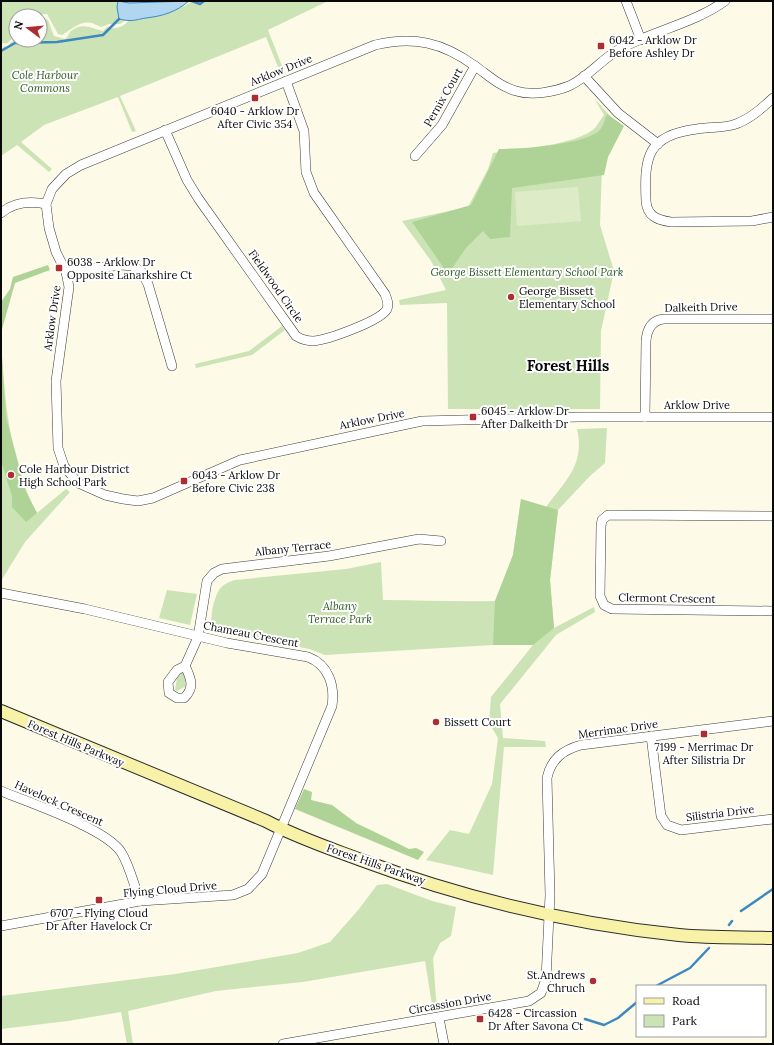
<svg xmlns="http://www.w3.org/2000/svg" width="774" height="1045" viewBox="0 0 774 1045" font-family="Lora,serif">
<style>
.green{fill:#cce4b5}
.forest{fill:#afd396}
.pitch{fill:#ddecc6}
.water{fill:#b1d6f0;stroke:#3e88c1}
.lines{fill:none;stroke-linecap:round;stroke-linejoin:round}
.stream{stroke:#3e88c1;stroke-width:2.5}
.minor-casing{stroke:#3c3c3c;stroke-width:10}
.secondary-casing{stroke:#2b2b2b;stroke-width:14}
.minor{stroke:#fff;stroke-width:9}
.secondary{stroke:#f8f2a8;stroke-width:12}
.poi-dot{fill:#ad2e30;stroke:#fff;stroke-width:1.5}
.labels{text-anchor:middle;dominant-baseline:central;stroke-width:4;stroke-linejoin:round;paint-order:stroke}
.poi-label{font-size:11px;fill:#090909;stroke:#fff;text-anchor:start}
.street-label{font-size:11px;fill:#090909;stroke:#fff}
.park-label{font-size:11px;font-style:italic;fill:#2a5a20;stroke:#fff}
.district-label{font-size:15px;font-weight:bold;fill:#090909;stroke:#fff}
</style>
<rect width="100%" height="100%" fill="#fdfae8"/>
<g class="green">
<path d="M 1,1 L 178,1 L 129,18 L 120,24 L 109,24 L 101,27 C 98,26 95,24 92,23 C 81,20 70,30 62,35 L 58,34 L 47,14 L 16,16 L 16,36 C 10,38 9,47 1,42 Z"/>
<path d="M 192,1 L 328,1 L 268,30 L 284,71 L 280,72 L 266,37 L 120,96 L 136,131 L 132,132 L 118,97 L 44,125 L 21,142 L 52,169 L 49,172 L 17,145 L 1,156 L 1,50 L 4,46 L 8,47 L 11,42 L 17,40 L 40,40 L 40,18 L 42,17 L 48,20 L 54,36 L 65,39 C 68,37 68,34 71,31 C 82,22 91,28 103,31 L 107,27 C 115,30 124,27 129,20 L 185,6 Z"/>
<path d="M 594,98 L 618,125 L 602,166 L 600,225 L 614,271 L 601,331 L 600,409 L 448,409 L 447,303 L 400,305 L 399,300 L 446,290 L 431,261 L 402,221 L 468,207 L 488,169 L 493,153 C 519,149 577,145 595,128 C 598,124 601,119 604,115 Z"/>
<polygon points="282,326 285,330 252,355 196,368 195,364 249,351"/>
<path d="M 1,342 C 5,400 9,461 37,513 L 66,489 L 70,492 L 25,542 L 1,581 Z"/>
<path d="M 607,428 L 605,463 L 590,476 L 558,510 L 550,580 L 554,628 L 594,607 L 595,612 L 556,635 L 500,704 L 503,738 L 545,741 L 546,747 L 504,747 L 493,875 L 426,860 L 450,830 L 469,834 L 492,784 L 498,738 L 489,723 L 491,697 L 533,645 L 493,645 L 325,655 L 309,649 L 213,630 C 208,624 214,597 219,590 C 223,584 229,582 235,580 L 346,569 L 381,562 L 383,600 C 420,600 457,602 495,601 L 513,555 L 521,499 L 546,507 C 566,480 585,465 577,429 Z"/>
<polygon points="167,590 197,594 190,625 159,618"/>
<polygon points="184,670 186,686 177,691 175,690 177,678"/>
<polygon points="387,884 432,901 456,907 451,936 440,943 433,958 437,1011 433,1011 425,961 303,982 216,991 128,1011 133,1044 127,1044 121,1012 68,1021 1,1029 1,996 175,974 298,953 330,942 359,909 377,885"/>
</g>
<g class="forest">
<path d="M 607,114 L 624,126 L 608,157 L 604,175 L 512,188 L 510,237 L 490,239 L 483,231 L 466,248 L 448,274 L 412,222 L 471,205 L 499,149 C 521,149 582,145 599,131 C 603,127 605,119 607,114 Z"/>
<polygon points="48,265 50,270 15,283 1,333 1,302 10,289 13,277"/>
<polygon points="1,342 6,417 26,492 37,513 26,522 12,507 12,496 1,461"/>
<polygon points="521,499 558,510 550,580 554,628 533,645 493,645 495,601 513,555"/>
<polygon points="304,789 312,792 311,800 332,805 356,823 383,836 409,849 416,848 424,852 418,860 295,809"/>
</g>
<polygon class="pitch" points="578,187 581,221 517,226 515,192"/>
<path class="water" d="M 118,1 L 129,3 L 189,1 C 176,12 163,16 146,18 C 134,20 132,22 119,19 L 117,7 Z"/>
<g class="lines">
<g class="stream">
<polyline points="192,1 200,4 204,1"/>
<polyline points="1,51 15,43 57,42 103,35 119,19"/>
<polyline points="741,911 773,889"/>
<polyline points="729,925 732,921"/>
<polyline points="656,986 690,968 709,948"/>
<polyline points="585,1019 604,1025 618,1018 637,1002"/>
</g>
<defs>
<g id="minor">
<polyline points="626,1 641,40"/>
<path d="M 725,1 C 693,24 652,31 618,50 C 601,60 587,78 569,86 C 554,92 532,96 516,91 C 499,86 488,75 475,66 C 442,42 414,36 375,45 L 81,165 L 66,174 L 52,189 L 46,204 L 49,228 L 56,252 L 66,272 L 69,287 L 56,381 L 58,448 L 64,466 L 78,483 L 105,495 L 123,499 L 138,501 L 153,498 L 240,460 L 422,421 L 579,417 L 773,417"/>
<polyline points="584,76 618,113 658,144"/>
<path d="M 773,98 C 761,109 749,120 733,125 C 721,128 709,127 697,129 C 647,135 644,157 646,201 C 647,216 657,220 671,222 L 752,221 L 773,217"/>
<path d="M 165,130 L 187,180 L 198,198 L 296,336 C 301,339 307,341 313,341 C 327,340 381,321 387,309 C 389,304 387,299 385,294 L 314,193 L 306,172 L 304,131 L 286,81"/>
<polyline points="415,156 442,125 475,66"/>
<path d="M 1,213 C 14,202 30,201 46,204"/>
<polyline points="66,272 122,265 132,266 141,271 148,284 172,366"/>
<path d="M 645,417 L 646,341 C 647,329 652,320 664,319 L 773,319"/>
<polyline points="773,516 608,515 602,520 601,526 600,596 604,605 612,609 773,611"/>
<path d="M 1,593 L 85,609 L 227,643 L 308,657 C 329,665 335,686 332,706 L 262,874 L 248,889 L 233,895 L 140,901 L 1,926"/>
<path d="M 185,666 C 191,678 195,688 184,698 L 177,698 L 169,693 L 168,682 L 177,670 L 185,666 L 198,637 L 207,581 L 214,573 L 222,569 L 329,556 L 419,539 L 441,541"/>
<polyline points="651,736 661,816 667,825 681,830 773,819"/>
<path d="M 1,791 C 30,803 105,828 121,852 C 130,866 134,886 140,901"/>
<polyline points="439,1018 444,1044"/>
<path d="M 283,1044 L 529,1001 L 541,993 L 546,979 L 550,895 L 547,778 C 551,759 563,750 581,745 L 773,721"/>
</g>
<path id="secondary" d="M 1,711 L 266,821 C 296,837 329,848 361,860 C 463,898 571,924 679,935 C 710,938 742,937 773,938"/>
</defs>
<use href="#minor" class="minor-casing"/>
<use href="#secondary" class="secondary-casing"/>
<use href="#minor" class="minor"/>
<use href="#secondary" class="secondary"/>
</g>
<g class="poi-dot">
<rect x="597" y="42" width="8" height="8" rx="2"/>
<rect x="251" y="94" width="8" height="8" rx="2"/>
<rect x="55" y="264" width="8" height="8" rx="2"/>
<circle cx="511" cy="297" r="4"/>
<rect x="469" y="413" width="8" height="8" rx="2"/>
<circle cx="11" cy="475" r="4"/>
<rect x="180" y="477" width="8" height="8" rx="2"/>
<circle cx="436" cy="722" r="4"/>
<rect x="700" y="730" width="8" height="8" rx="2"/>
<rect x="95" y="896" width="8" height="8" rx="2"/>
<circle cx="593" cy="981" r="4"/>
<rect x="476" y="1015" width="8" height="8" rx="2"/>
</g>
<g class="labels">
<g class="poi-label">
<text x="609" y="40">6042 - Arklow Dr<tspan x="609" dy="13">Before Ashley Dr</tspan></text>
<text x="255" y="111" text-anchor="middle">6040 - Arklow Dr<tspan x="255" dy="13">After Civic 354</tspan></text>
<text x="67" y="262">6038 - Arklow Dr<tspan x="67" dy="13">Opposite Lanarkshire Ct</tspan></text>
<text x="519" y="291">George Bissett<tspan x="519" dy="13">Elementary School</tspan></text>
<text x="481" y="411">6045 - Arklow Dr<tspan x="481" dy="13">After Dalkeith Dr</tspan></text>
<text x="19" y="469">Cole Harbour District<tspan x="19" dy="13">High School Park</tspan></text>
<text x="192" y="475">6043 - Arklow Dr<tspan x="192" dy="13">Before Civic 238</tspan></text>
<text x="444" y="722">Bissett Court</text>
<text x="704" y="747" text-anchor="middle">7199 - Merrimac Dr<tspan x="704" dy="13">After Silistria Dr</tspan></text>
<text x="99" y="913" text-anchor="middle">6707 - Flying Cloud<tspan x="99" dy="13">Dr After Havelock Cr</tspan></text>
<text x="585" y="975" text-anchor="end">St.Andrews<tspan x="585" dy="13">Chruch</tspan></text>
<text x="488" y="1013">6428 - Circassion<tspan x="488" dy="13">Dr After Savona Ct</tspan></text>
</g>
<g class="street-label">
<text transform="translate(281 70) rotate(-22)">Arklow Drive</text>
<text transform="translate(443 97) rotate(-60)">Pernix Court</text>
<text transform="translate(276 286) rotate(55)">Fieldwood Circle</text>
<text transform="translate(701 307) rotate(-1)">Dalkeith Drive</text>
<text transform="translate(52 318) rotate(-82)">Arklow Drive</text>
<text x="697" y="405">Arklow Drive</text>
<text transform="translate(372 419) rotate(-11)">Arklow Drive</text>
<text transform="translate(293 548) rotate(-6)">Albany Terrace</text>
<text transform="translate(667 598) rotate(1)">Clermont Crescent</text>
<text transform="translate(251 634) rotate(11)">Chameau Crescent</text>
<text transform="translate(618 729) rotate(-8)">Merrimac Drive</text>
<text transform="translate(76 743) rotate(23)">Forest Hills Parkway</text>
<text transform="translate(59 803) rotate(24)">Havelock Crescent</text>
<text transform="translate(720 813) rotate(-7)">Silistria Drive</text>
<text transform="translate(376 864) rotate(19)">Forest Hills Parkway</text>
<text transform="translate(170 889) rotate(-5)">Flying Cloud Drive</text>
<text transform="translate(450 1003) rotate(-10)">Circassion Drive</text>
</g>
<g class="park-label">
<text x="45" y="75">Cole Harbour<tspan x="45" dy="13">Commons</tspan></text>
<text x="527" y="272">George Bissett Elementary School Park</text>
<text x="340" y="606">Albany<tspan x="340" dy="13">Terrace Park</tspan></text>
</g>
<g class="district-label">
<text x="568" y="365">Forest Hills</text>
</g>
</g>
<rect width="774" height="1045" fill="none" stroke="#090909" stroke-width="4"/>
<rect x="636" y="985" width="130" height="52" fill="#ffffff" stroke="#9d9d9d"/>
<rect x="644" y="998" width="20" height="6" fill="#f8f2a8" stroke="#9d9d9d"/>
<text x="672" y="1005" font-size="12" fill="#090909">Road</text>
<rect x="644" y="1015" width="20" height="12" fill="#cce4b5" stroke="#9d9d9d"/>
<text x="672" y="1025" font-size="12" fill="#090909">Park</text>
<g transform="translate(28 28) rotate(286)"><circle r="19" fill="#ffffff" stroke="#9d9d9d"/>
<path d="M0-3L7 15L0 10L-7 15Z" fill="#ad2e30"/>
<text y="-6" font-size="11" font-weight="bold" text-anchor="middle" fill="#090909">N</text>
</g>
</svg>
